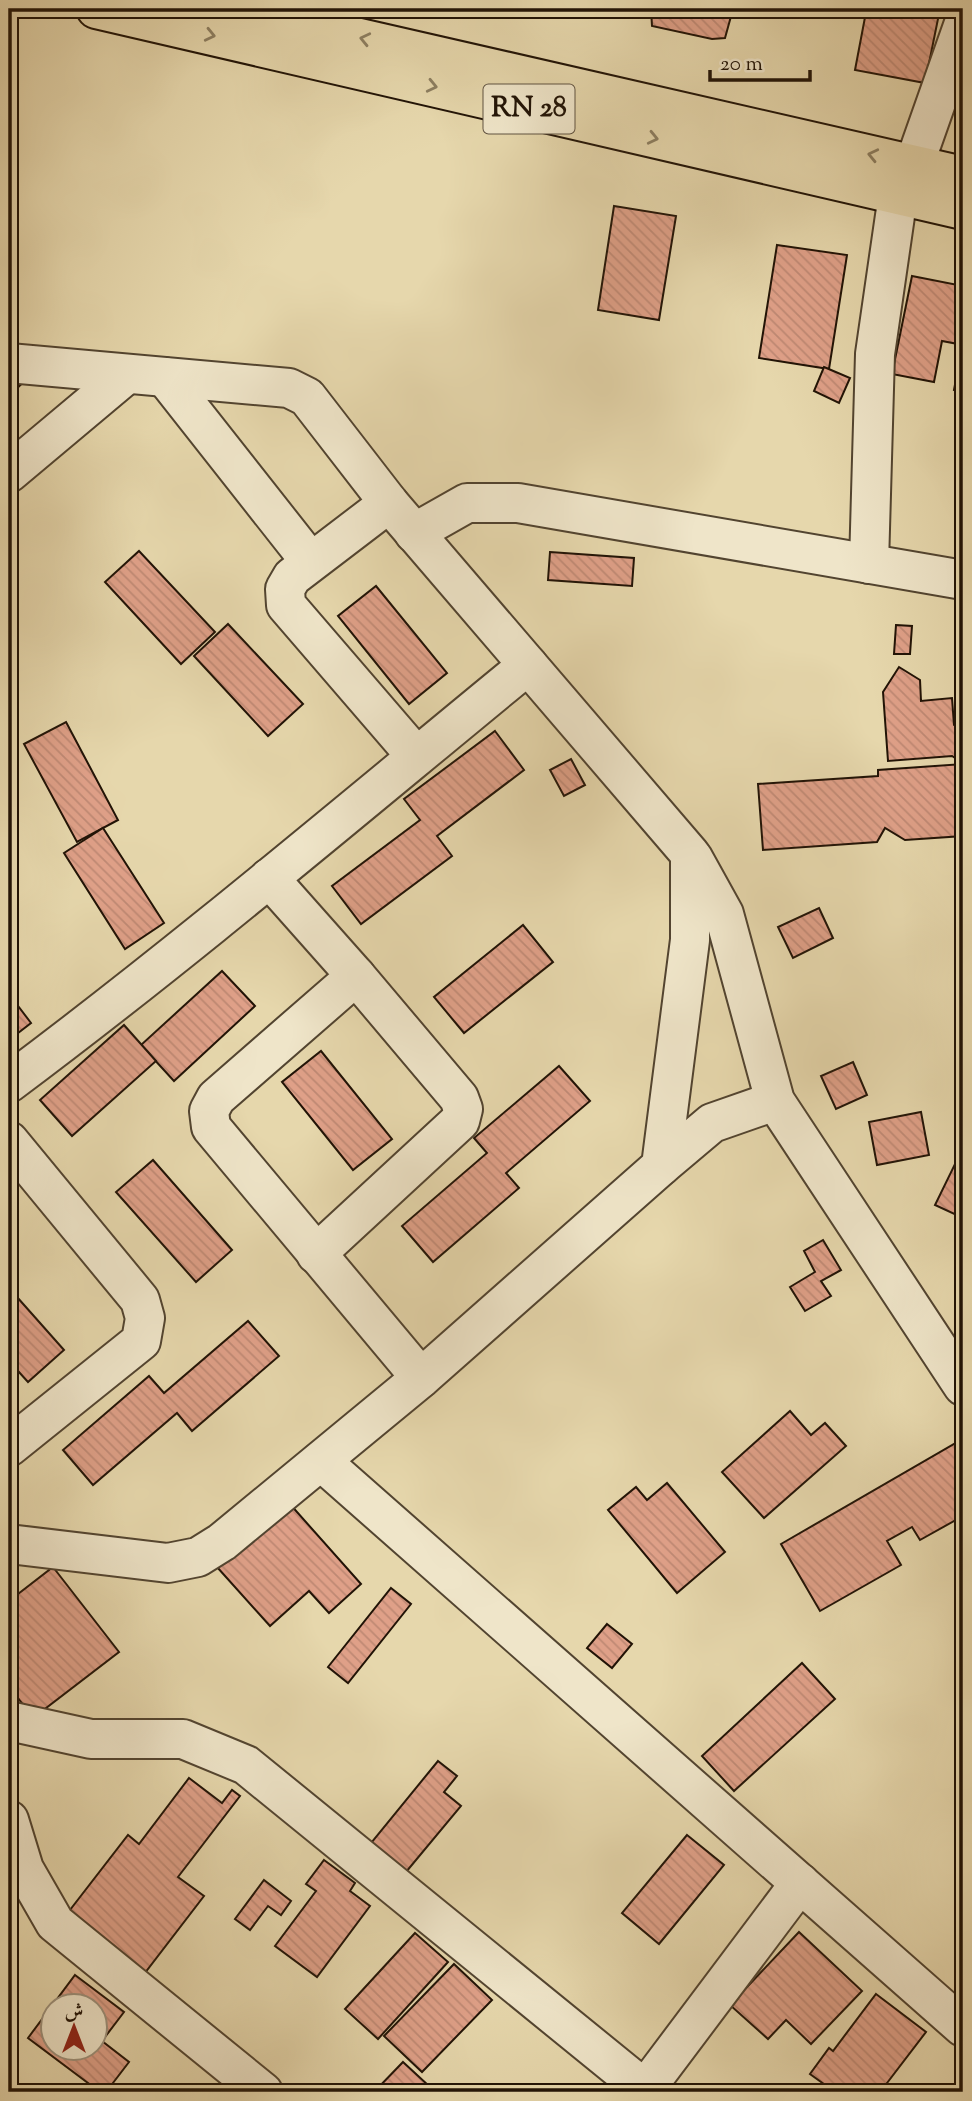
<svg xmlns="http://www.w3.org/2000/svg" width="972" height="2101" viewBox="0 0 972 2101" font-family="'Sorts Mill Goudy',Amiri,serif">
<style>
.building{fill:url(#building-back-hatch);stroke:#211306;stroke-width:2;fill-rule:evenodd}
.lines{fill:none;stroke-linecap:round;stroke-linejoin:round}
.minor-casing{stroke:#524430;stroke-width:42}
.major-casing{stroke:#211306;stroke-width:42}
.minor{stroke:#efe5c9;stroke-width:38}
.major{stroke:#e6d7ac;stroke-width:38}
.oneway{stroke:#8d7f61}
.labels{text-anchor:middle;dominant-baseline:central;stroke-width:7;stroke-linejoin:round;paint-order:stroke}
.shield{fill:#efe5c9;stroke:#5f5240;stroke-width:2}
.shield-label{font-size:28px;font-weight:bold;fill:#211306}
</style>
<defs>
<pattern id="building-back-hatch" width="6" height="6" patternUnits="userSpaceOnUse" patternTransform="scale(1.75)"><rect width="6" height="6" fill="#dfa088"/><path d="M-1 5l2 2M0 0l6 6M5-1l2 2" fill="none" stroke="#bf8974"/></pattern>
</defs>
<rect width="100%" height="100%" fill="#e6d7ac"/>
<filter id="stains"><feTurbulence type="fractalNoise" baseFrequency=".00286" numOctaves="4"/><feColorMatrix values="0 0 0 0 .2 0 0 0 0 .09 0 0 0 0 .02 0 0 0 .5 -.17"/></filter>
<radialGradient id="worn" r=".72"><stop offset=".6" stop-color="#630" stop-opacity="0"/><stop offset="1" stop-color="#630" stop-opacity=".3"/></radialGradient>
<g class="building">
<polygon points="651,9 733,9 725,38 712,39 652,26"/>
<polygon points="885,9 940,9 925,83 855,70 866,12 884,16"/>
<polygon points="614,206 676,216 659,320 598,310"/>
<polygon points="777,245 847,255 829,369 759,358"/>
<polygon points="912,276 963,286 963,319 958,344 942,341 934,382 892,374"/>
<polygon points="963,342 963,392 954,390"/>
<polygon points="824,367 850,378 839,403 814,391"/>
<polygon points="9,376 29,377 9,396"/>
<polygon points="139,551 215,632 181,664 105,582"/>
<polygon points="550,552 634,558 632,586 548,580"/>
<polygon points="376,586 447,673 409,704 338,616"/>
<polygon points="228,624 303,704 268,736 194,656"/>
<polygon points="896,625 912,626 910,654 894,654"/>
<polygon points="899,667 920,680 921,701 952,698 954,725 963,730 963,763 952,756 888,761 883,692"/>
<polygon points="66,722 118,820 77,842 24,744"/>
<polygon points="495,731 524,770 437,836 452,856 361,924 332,886 420,820 404,799"/>
<polygon points="571,759 585,785 564,796 550,770"/>
<polygon points="963,764 963,836 905,840 885,828 877,842 763,850 758,784 878,776 878,770"/>
<polygon points="103,828 164,923 125,949 64,853"/>
<polygon points="819,908 833,938 793,958 778,927"/>
<polygon points="523,925 553,962 464,1033 434,997"/>
<polygon points="222,971 255,1006 174,1081 141,1045"/>
<polygon points="9,994 31,1023 9,1040"/>
<polygon points="124,1025 156,1061 72,1136 40,1100"/>
<polygon points="321,1051 392,1139 353,1170 282,1082"/>
<polygon points="853,1062 867,1095 836,1109 821,1076"/>
<polygon points="559,1066 590,1101 506,1173 519,1188 433,1262 402,1226 487,1153 474,1138"/>
<polygon points="921,1112 929,1155 877,1165 869,1122"/>
<polygon points="153,1160 232,1250 196,1282 116,1192"/>
<polygon points="955,1164 963,1168 963,1218 935,1205"/>
<polygon points="823,1240 841,1270 821,1281 831,1296 805,1311 790,1287 815,1272 804,1251"/>
<polygon points="9,1288 64,1350 28,1382 9,1361"/>
<polygon points="248,1321 279,1356 192,1431 177,1413 93,1485 63,1450 149,1376 164,1393"/>
<polygon points="790,1411 811,1435 825,1423 846,1446 764,1518 722,1472"/>
<polygon points="961,1440 963,1444 963,1516 920,1540 912,1527 887,1541 901,1565 820,1611 781,1544"/>
<polygon points="667,1483 725,1552 677,1593 608,1510 636,1487 647,1500"/>
<polygon points="289,1503 361,1584 329,1613 309,1591 270,1626 217,1567"/>
<polygon points="53,1567 119,1652 33,1718 9,1686 9,1601"/>
<polygon points="391,1588 411,1604 348,1683 328,1667"/>
<polygon points="607,1624 632,1644 612,1668 587,1648"/>
<polygon points="802,1663 835,1699 734,1791 702,1756"/>
<polygon points="438,1761 457,1776 444,1792 461,1806 406,1872 371,1843"/>
<polygon points="189,1778 222,1803 232,1790 240,1796 178,1877 204,1896 141,1978 63,1919 128,1835 139,1844"/>
<polygon points="687,1835 724,1865 659,1944 622,1913"/>
<polygon points="324,1860 355,1883 350,1891 370,1906 317,1977 275,1946 316,1891 306,1884"/>
<polygon points="264,1880 291,1901 281,1915 268,1906 250,1930 235,1919"/>
<polygon points="799,1932 862,1991 811,2044 786,2020 768,2039 730,2005"/>
<polygon points="415,1933 448,1962 378,2039 345,2009"/>
<polygon points="454,1964 492,2000 422,2072 384,2036"/>
<path d="M 75,1975 L 124,2012 L 102,2041 L 129,2062 L 106,2092 L 100,2092 L 28,2038 ZM 52,2007 L 94,2007 L 94,2048 L 52,2048 Z"/>
<polygon points="876,1994 926,2032 884,2087 891,2092 835,2092 810,2074 829,2048 833,2051"/>
<polygon points="403,2062 429,2086 423,2092 374,2092"/>
</g>
<g class="lines">
<defs>
<g id="minor">
<polyline points="9,363 289,388 307,397 389,503 690,854 690,940 661,1166 421,1378 222,1542 198,1557 168,1563 9,1544"/>
<polyline points="165,377 310,561"/>
<polyline points="9,473 127,374"/>
<polyline points="389,503 292,577 285,589 286,605 416,756"/>
<polyline points="414,533 467,503 518,503 963,580"/>
<polyline points="869,564 875,354 898,195 914,165 963,26"/>
<polyline points="693,858 724,914 775,1101 963,1386"/>
<polyline points="269,878 356,976 216,1098 209,1111 211,1127 421,1378"/>
<path d="M 9,1083 C 187,950 356,806 528,665"/>
<polyline points="9,1141 140,1300 145,1318 141,1341 9,1447"/>
<polyline points="661,1166 712,1123 775,1101"/>
<polyline points="316,1254 460,1121 463,1109 459,1098 356,976"/>
<polyline points="321,1461 963,2027"/>
<polyline points="9,1721 91,1739 183,1739 246,1765 648,2092"/>
<polyline points="9,1820 24,1869 55,1923 263,2092"/>
<polyline points="643,2092 800,1883"/>
</g>
<g id="major">
<polyline points="96,9 963,210"/>
<polyline points="233,9 963,176"/>
</g>
</defs>
<use href="#minor" class="minor-casing"/>
<use href="#major" class="major-casing"/>
<use href="#minor" class="minor"/>
<use href="#major" class="major"/>
</g>
<defs><path id="oneway-chevron" d="M-2-3.5L2.5 0L-2 3.5" fill="none" stroke-width="1.6" stroke-linecap="round" stroke-linejoin="round" transform="scale(1.75)"/></defs>
<g class="oneway">
<use href="#oneway-chevron" transform="translate(210 35) rotate(13)"/>
<use href="#oneway-chevron" transform="translate(365 39) rotate(-167)"/>
<use href="#oneway-chevron" transform="translate(432 86) rotate(13)"/>
<use href="#oneway-chevron" transform="translate(653 138) rotate(13)"/>
<use href="#oneway-chevron" transform="translate(873 155) rotate(-167)"/>
</g>
<g class="labels">
<rect class="shield" x="483.5" y="84.5" width="91" height="49" rx="5"/>
<g class="shield-label">
<text x="529" y="109">RN 28</text>
</g>
</g>
<rect width="972" height="2101" fill="none" stroke="#e6d7ac" stroke-width="35"/>
<rect x="10" y="10" width="951" height="2080" fill="none" stroke="#211306" stroke-width="3.5"/>
<rect x="18" y="18" width="937" height="2066" fill="none" stroke="#211306" stroke-width="2"/>
<g transform="translate(74 2027)"><circle r="33" fill="#efe5c9" stroke="#9d917b" stroke-width="2"/>
<path d="M0-5L12 26L0 18L-12 26Z" fill="#8f2418"/>
<text y="-10" font-size="19" font-weight="bold" text-anchor="middle" fill="#211306">ش</text>
</g>
<path d="M710 70v10h100v-10" fill="none" stroke="#211306" stroke-width="3.5"/>
<text x="720" y="70" font-size="21" fill="#211306" stroke="#efe5c9" stroke-width="5" paint-order="stroke">20 m</text>
<rect width="100%" height="100%" filter="url(#stains)"/>
<rect width="100%" height="100%" fill="url(#worn)"/>
</svg>
